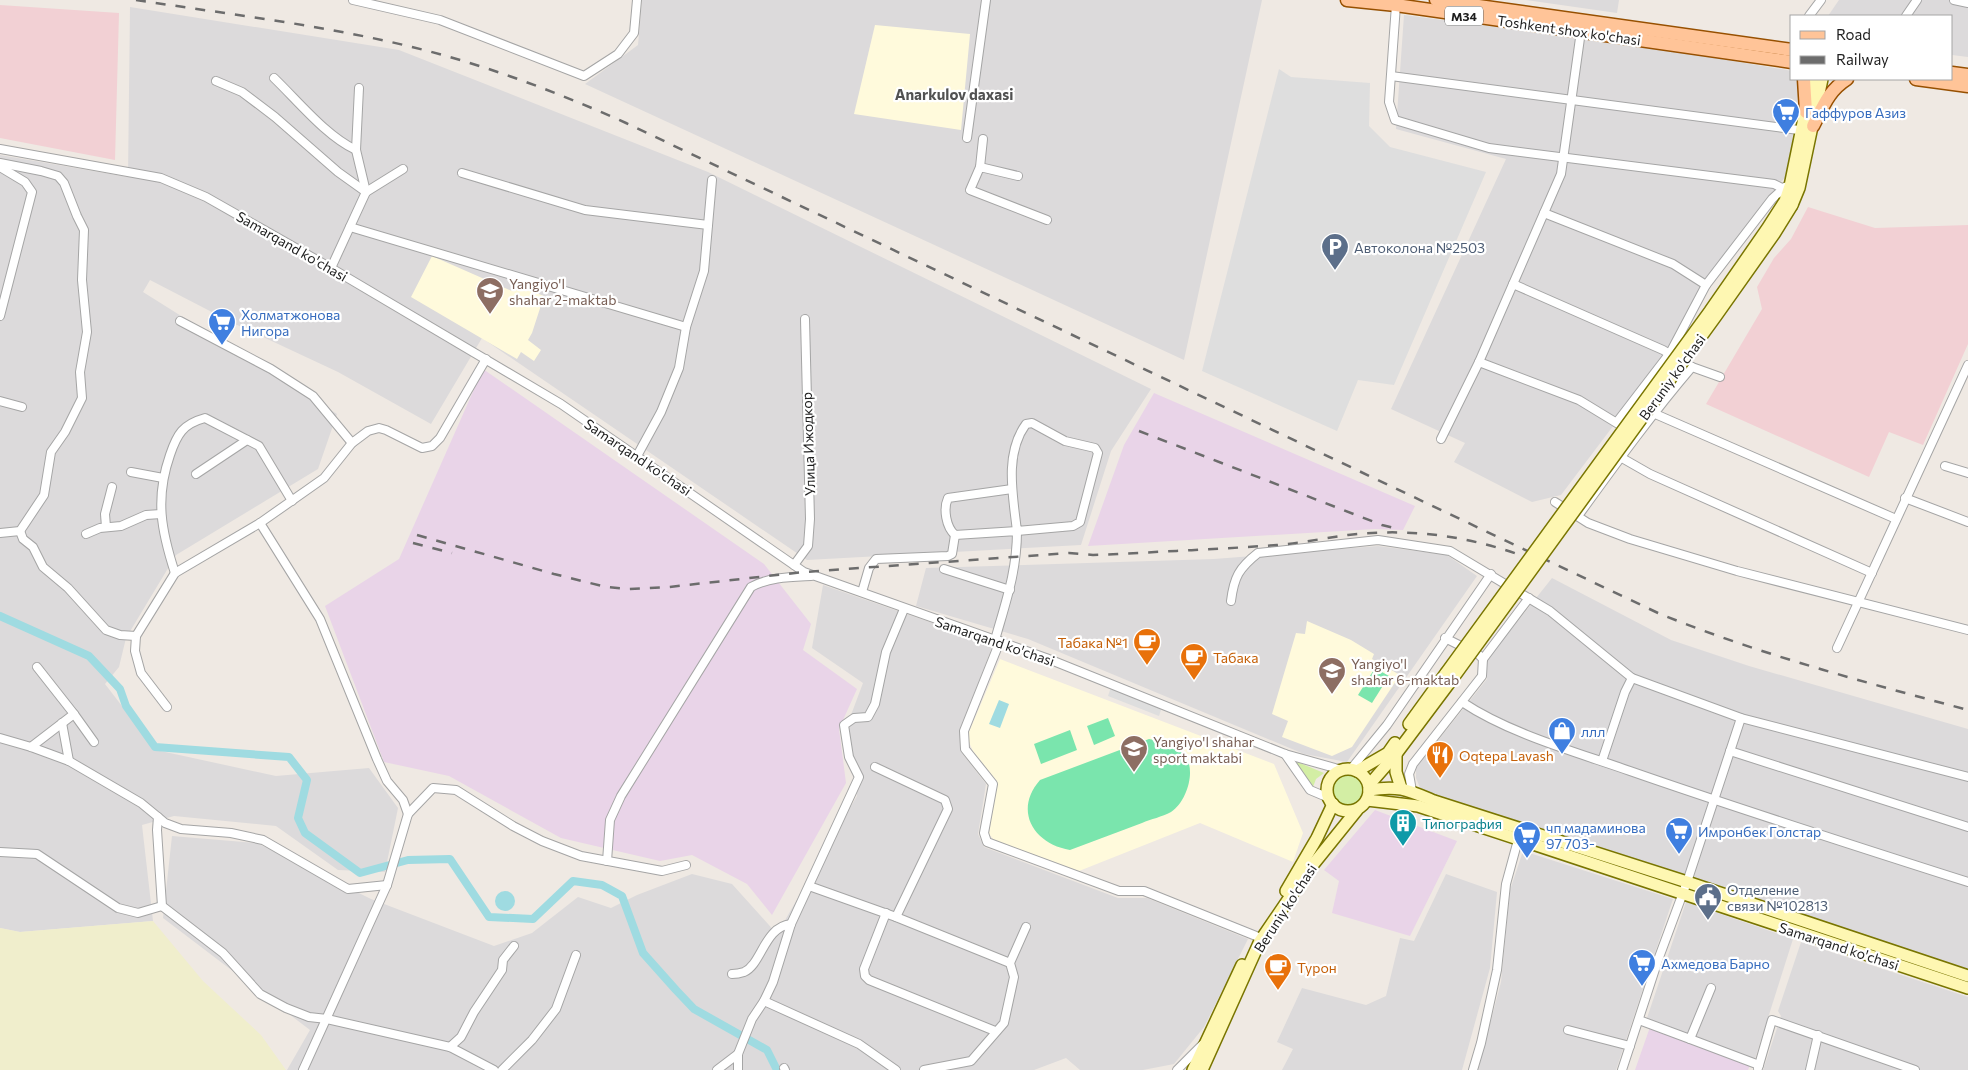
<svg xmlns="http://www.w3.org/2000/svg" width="1968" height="1070" viewBox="0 0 1968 1070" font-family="Commissioner,sans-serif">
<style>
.residential{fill:#dcdadb}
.commercial{fill:#f2d0d4}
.industrial{fill:#e9d4e8}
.education{fill:#fffadc}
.farmland{fill:#f0eecc}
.grass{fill:#d3eea4}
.pitch{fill:#7ae5ad}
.parking{fill:#dedede}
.water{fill:#9fdbe1}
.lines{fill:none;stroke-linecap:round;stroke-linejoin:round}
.canal{stroke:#9fdbe1;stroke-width:8}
.street-casing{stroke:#a5a5a5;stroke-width:10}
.secondary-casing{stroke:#797500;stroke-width:14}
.primary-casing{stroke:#975000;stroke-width:15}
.street{stroke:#fff;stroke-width:8}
.secondary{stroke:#fef7b2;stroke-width:11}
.primary{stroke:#ffc498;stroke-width:12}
.rail{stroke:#6c6c6c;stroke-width:2.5;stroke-dasharray:10 10;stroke-linecap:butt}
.secondary-bridge-casing{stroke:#797500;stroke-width:14;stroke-linecap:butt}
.secondary-bridge{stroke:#fef7b2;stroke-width:11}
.labels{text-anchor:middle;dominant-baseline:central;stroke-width:4.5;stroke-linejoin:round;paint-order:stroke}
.shield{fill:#fff;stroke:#626262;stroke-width:1}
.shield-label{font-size:12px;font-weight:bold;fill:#1e1e1e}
.street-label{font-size:14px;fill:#1e1e1e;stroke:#fff}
.shop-label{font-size:14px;fill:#366cbe;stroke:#fff;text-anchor:start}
.service-label{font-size:14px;fill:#4e5e75;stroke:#fff;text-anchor:start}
.education-label{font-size:14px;fill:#785e54;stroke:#fff;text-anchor:start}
.food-label{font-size:14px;fill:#c56008;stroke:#fff;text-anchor:start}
.culture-label{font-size:14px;fill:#0d838f;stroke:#fff;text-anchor:start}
.neighbourhood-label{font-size:15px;font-weight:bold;fill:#515151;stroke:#fff}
</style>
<rect width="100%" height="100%" fill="#efe9e3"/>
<g class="residential">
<polygon points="642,0 1262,0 1184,360 585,84 638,45"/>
<polygon points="1526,0 1619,0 1617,13"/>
<polygon points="1839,0 1968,0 1968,57 1952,55 1952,16 1828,16"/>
<polygon points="130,7 399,50 708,172 1151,389 1111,451 1081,545 807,560 482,338 431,424 338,372 235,324 150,280 143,292 337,414 318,469 176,555 126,638 119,667 105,684 156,750 276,776 369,768 398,808 385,872 338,870 276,826 174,816 142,825 153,921 20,932 0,928 0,155 128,177"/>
<polygon points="1404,15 1663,49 1792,71 1792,79 1800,79 1788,174 1769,196 1704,286 1669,352 1561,495 1532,502 1454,462 1465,443 1391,409 1506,159 1396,129"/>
<polygon points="1378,546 1447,555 1477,576 1347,762 1304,754 1028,639 916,606 926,568 1214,559"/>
<polygon points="1552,578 1671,640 1749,666 1968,729 1968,969 1421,790 1416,778 1416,768 1487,679 1487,660"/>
<polygon points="823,585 993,644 960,733 961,752 986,784 978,834 984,847 1118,898 1147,898 1248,939 1204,1027 1174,1064 1143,1070 1080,1070 1066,1058 1034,1070 287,1070 310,1030 163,918 172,836 257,843 371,899 494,946 532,933 578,897 611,908 637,895 692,874 732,884 777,934 857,796 845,731 863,683 812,648"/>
<polygon points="1523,851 1673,899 1616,1070 1478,1070 1501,982 1510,890"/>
<polygon points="1446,874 1497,892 1490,968 1462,1070 1282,1070 1293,1049 1277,1042 1302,988 1366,1005 1386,996 1400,938 1414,941"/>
<polygon points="1686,902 1793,939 1755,1059 1647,1018"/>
<polygon points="1801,942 1968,997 1968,1070 1763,1070 1781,1016 1778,1011"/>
</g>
<g class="commercial">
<polygon points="0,5 119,13 115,160 0,138"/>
<polygon points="1808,207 1875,228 1968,225 1968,344 1923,445 1889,432 1869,477 1706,404 1762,309 1757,287 1774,258 1791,239"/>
</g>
<g class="industrial">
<polygon points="483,369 764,564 811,624 803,650 857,689 839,729 846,783 772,915 747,884 692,855 660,861 561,838 449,776 384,762 325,606 399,559"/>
<polygon points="1154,393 1415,506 1403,530 1375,529 1088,546 1124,445"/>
<polygon points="1375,810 1457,841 1410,936 1332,913 1339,881 1324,870"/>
<polygon points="1650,1027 1750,1065 1748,1070 1635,1070"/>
</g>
<g class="education">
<polygon points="875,25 970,34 961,130 854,114"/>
<polygon points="432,256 512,291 515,285 544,296 532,333 528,340 541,350 534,361 521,352 517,359 411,297"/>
<polygon points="1307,621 1351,640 1374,654 1372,659 1400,675 1352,747 1332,756 1282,737 1288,721 1272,714 1296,633 1305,634"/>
<polygon points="1000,659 1274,764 1303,833 1293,862 1200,823 1079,871 994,840 989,834 997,781 973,751 969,742 969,732"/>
</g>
<polygon class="farmland" points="153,921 203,981 261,1035 286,1070 0,1070 0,928 20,932"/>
<g class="grass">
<polygon points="1295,761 1324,773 1316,779 1313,787"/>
<circle cx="1348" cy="791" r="16"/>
</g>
<g class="pitch">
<polygon points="1375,668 1389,676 1372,703 1358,695"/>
<polygon points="1108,718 1115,736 1094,745 1087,726"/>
<polygon points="1070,730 1077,750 1041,764 1034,744"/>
<path d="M 1149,739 C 1164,741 1184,747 1189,764 C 1193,779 1185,803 1171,812 C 1162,817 1151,819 1142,823 C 1118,832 1094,841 1070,850 C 1034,844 1013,811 1040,780 Z"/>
</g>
<g class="parking">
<polygon points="1279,69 1291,77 1370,83 1369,126 1390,147 1486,172 1394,385 1358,380 1337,431 1202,371"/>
<polygon points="1111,687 1162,707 1159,716 1108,696"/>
</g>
<g class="water">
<polygon points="999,700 1009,704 1000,728 989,724"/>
<circle cx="505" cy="901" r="10"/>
</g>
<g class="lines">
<polyline class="canal" points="0,616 89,656 120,689 126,706 155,747 289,757 307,780 298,818 305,833 360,873 408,860 450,859 489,917 533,919 573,881 602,885 622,896 643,953 676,990 694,1009 767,1050 777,1070"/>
<defs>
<g id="street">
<polyline points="353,0 440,20 584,76 618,54 634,33 637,0"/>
<polyline points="1954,0 1968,3"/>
<polyline points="1396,5 1389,102 1395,120 1489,148 1774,184 1782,188"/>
<polyline points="1809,16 1821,0"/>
<polyline points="1906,16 1917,0"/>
<polyline points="1391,76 1806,131"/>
<path d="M 274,78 C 298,101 326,136 356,150"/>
<polyline points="216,81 242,92 275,117 338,172 366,192"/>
<polyline points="359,88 356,150 366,192"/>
<polyline points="967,138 986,0"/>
<polyline points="0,149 161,178 206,197 331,268 561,404 804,572 1046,658 1285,754 1342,770"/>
<polyline points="0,163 41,171 58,176 64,183 77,216 84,230 82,280 87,332 80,372 82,398 65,432 51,452 44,495 20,531 0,533"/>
<polyline points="0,167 25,182 32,192 0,316"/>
<polyline points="980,167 983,139"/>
<polyline points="462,173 585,210 708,225"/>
<polyline points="1018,176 980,167 970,190 1047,220"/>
<polyline points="1544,213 1673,264 1706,285"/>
<polyline points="350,227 686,327"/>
<polyline points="331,268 366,192 403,169"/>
<polyline points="1513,284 1663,350 1692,367 1720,377"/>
<polyline points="180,321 271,369 313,396 352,443"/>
<polyline points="1479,362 1579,400 1620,425"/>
<polyline points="0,401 22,407"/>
<polyline points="1653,413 1896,519"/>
<polyline points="1617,422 1670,353 1706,285 1772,199 1785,187"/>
<path d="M 1032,423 L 1065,441 L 1095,448 L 1098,453 L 1080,522 L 1073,526 L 1017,531 C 1013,496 1004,454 1026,424 Z"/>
<polyline points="1441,439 1479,362 1561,174 1581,31"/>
<polyline points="637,456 661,412 679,368 686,327 704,271 712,180"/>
<polyline points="1622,458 1650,474 1872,573"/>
<polyline points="1945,466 1968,473"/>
<polyline points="131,472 163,478"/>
<polyline points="196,474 247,440"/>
<polyline points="1905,498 1968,522"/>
<polyline points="1555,502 1588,523 1630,539 1737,571 1968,630"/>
<path d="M 1578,516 C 1615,465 1651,415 1692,367"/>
<polyline points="260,523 320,619 377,759 387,781 403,800 408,814"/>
<polyline points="106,527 105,514 112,487"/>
<polyline points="20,531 23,539 33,547 43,567 68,588 106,630 120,635 136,636"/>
<polyline points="86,534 100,528 121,526 146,515 161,514"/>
<polyline points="794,565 808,546 810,519 805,319"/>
<polyline points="944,569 1010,590"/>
<path d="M 175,573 C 161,530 155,498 170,455 C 177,434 183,424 205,418 L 259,446 L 292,501"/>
<polyline points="862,592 869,568 876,559 948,556 952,554 955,535"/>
<path d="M 1231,601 C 1234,577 1239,568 1258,553 L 1378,540 L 1450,551 L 1550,611 L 1632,678 L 1741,718 L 1968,777"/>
<path d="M 995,640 C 1006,601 1017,571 1017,531 L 955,535 C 946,527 943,509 948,498 L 1012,489"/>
<polyline points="1000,641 964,731 965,749 993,784 984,833 987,842 1119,891 1144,891 1256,936"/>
<polyline points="1837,648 1968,365"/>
<polyline points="1483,659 1529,598"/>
<polyline points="37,667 74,714 94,742"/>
<path d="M 1462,702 C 1510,734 1576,752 1630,771 C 1742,810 1855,846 1968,882"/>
<polyline points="167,707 141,673 135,651 136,636 175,573 260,523 324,478 352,443 368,431 379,428 386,430 422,448 432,446 440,438 486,359"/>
<polyline points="62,723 69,761"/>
<polyline points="0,738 31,747 69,761 141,803 158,817 157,830 162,906 223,953 260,994 286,1008 309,1017 327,1019 450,1047 494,1070"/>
<polyline points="31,747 74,714"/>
<polyline points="1730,751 1968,827"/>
<polyline points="1285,754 1310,790 1329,798"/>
<polyline points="1602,761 1625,692 1632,678"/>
<polyline points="875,767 945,800 948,809 896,917"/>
<polyline points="1351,769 1387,725 1491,574"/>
<polyline points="1412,791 1409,774 1413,764 1482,676 1483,659 1479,655 1445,638"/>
<polyline points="158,817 165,823 181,829 231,833 263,840 348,889 387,885"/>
<polyline points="0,852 37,854 118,908 138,913 162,906"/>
<path d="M 607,861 L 610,820 L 621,796 L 751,587 C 769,577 791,577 811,576"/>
<polyline points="809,886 896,917 1010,963"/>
<polyline points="886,913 864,969 865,976 869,980 995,1031"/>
<path d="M 732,974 C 736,974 741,973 744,972 C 762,964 764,927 791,924"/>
<polyline points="764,1001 859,1044 896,1070"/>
<polyline points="1639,1020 1690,1039 1711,988"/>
<polyline points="1568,1030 1630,1046"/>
<polyline points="1690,1039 1759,1065 1758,1068"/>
<polyline points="450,1047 461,1037 474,1012 502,970 503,960 514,946"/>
<polyline points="1759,1065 1772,1020 1915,1070"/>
<polyline points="784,1068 785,1070"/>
<polyline points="303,1070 387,885 408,814 433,788 456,790 513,826 542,841 581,856 662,871 686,865"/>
<polyline points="502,1070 532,1040 556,1009 576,955"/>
<polyline points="717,1070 738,1054"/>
<polyline points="738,1070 738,1054 752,1019 764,1001 773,982 791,924 859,777 849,757 844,725 854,718 868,717 875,704 886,652 904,609"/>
<polyline points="924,1070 971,1061 1004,1023 1014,977 1010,963 1026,927"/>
<polyline points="1177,1070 1202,1045"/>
<polyline points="1473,1070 1481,1043 1497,970 1506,884 1518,840"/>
<polyline points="1622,1070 1658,960 1687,882 1741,718"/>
<polyline points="1810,1070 1818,1035"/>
</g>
<g id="secondary">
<polyline points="1785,201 1790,186 1812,79"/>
<polyline points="1792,205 1799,188 1822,79"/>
<polyline points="1409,724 1446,673"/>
<polyline points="1396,754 1396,772 1401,788"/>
<circle cx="1348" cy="790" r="21"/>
<polyline points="1357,771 1388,753 1395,743"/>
<polyline points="1369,785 1396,754 1453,678"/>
<path d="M 1369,790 C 1399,785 1408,790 1434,801 L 1687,882 L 1968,976"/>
<polyline points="1367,800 1418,806 1968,988"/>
<polyline points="1286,891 1317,838 1333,804"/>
<polyline points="1193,1070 1242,965"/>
<polyline points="1202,1070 1260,941 1307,872 1357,810"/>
</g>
<g id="primary">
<polyline points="1347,0 1396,5 1792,62"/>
<polyline points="1436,0 1792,50"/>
<polyline points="1952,73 1968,75"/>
<polyline points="1804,79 1806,112"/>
<polyline points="1916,79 1968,86"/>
<path d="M 1813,126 C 1823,107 1828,91 1847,79"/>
</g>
</defs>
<use href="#street" class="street-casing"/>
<use href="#secondary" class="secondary-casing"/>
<use href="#primary" class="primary-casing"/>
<use href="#street" class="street"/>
<use href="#secondary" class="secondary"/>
<use href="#primary" class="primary"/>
<g class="rail">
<path d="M 136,0 C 228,14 322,25 412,47 C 486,65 557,92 626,123 L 1658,613 C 1758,654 1864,682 1968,710"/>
<polyline points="1139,431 1382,525 1398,529"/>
<path d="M 417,535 L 554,574 L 606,587 L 629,589 L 669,587 L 804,572 L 1069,553 L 1093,555 L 1118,554 C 1171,551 1224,549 1277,545 C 1301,543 1325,538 1348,535 C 1407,528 1464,535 1520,555"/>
<polyline points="413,543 452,553"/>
</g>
<defs>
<g id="secondary-bridge">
<polyline points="1446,673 1710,311 1767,229 1785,201"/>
<polyline points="1453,678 1716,316 1774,234 1792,205"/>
</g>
</defs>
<use href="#secondary-bridge" class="secondary-bridge-casing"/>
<use href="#secondary-bridge" class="secondary-bridge"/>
</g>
<defs>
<symbol id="supermarket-pin" viewBox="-11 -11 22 30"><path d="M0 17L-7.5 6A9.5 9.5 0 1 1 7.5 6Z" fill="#3f7fe0" stroke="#fff"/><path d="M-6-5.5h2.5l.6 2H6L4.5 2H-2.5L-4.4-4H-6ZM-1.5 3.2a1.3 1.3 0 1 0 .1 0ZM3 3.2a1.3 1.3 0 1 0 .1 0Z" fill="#fff"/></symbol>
<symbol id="parking-pin" viewBox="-11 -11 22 30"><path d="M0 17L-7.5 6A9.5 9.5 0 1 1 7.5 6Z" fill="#5c6f8a" stroke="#fff"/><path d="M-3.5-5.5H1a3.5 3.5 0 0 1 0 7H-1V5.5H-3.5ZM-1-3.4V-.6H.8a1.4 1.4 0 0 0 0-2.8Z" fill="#fff"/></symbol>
<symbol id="school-pin" viewBox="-11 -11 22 30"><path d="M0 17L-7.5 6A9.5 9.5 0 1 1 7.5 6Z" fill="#8d6e63" stroke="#fff"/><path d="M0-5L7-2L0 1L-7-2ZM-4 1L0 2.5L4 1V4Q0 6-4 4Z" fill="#fff"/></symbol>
<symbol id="cafe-pin" viewBox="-11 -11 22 30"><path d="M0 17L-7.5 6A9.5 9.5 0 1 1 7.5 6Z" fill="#e8710a" stroke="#fff"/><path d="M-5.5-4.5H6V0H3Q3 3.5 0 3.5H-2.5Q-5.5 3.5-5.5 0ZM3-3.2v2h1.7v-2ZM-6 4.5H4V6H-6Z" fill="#fff"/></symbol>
<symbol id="shop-pin" viewBox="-11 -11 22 30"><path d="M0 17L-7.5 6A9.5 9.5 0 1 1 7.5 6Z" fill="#3f7fe0" stroke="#fff"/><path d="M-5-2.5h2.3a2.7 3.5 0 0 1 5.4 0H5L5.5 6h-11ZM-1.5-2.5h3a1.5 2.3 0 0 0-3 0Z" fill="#fff"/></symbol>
<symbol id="restaurant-pin" viewBox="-11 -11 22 30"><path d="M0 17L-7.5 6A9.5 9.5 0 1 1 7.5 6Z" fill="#e8710a" stroke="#fff"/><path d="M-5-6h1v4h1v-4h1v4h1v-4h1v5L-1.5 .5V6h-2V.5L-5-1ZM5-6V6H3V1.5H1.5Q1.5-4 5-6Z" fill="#fff"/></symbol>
<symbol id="building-pin" viewBox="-11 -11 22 30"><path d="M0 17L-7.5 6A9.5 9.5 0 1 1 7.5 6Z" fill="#0f9aa8" stroke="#fff"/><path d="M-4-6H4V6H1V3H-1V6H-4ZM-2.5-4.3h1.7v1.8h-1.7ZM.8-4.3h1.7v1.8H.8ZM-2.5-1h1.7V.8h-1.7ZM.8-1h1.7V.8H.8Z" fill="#fff"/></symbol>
<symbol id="civic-pin" viewBox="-11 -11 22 30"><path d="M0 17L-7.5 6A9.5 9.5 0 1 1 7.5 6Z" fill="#5c6f8a" stroke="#fff"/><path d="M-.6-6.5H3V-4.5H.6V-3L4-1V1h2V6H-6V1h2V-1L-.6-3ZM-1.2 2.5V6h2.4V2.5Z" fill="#fff"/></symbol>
</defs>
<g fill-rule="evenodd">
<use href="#supermarket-pin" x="1770" y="96" width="32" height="43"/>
<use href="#parking-pin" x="1319" y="231" width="32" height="43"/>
<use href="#school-pin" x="474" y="275" width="32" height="43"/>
<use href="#supermarket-pin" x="206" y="306" width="32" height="43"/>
<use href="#cafe-pin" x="1131" y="626" width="32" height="43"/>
<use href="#cafe-pin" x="1178" y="641" width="32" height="43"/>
<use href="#school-pin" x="1316" y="655" width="32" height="43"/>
<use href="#shop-pin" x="1546" y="715" width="32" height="43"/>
<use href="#school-pin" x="1118" y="733" width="32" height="43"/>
<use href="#restaurant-pin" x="1424" y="739" width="32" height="43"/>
<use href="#building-pin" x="1387" y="807" width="32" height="43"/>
<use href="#supermarket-pin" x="1663" y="815" width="32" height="43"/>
<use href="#supermarket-pin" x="1511" y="819" width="32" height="43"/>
<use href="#civic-pin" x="1692" y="881" width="32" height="43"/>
<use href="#supermarket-pin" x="1626" y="947" width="32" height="43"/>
<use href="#cafe-pin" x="1262" y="951" width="32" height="43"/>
</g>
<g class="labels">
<rect class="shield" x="1445" y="6.5" width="38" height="19" rx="4"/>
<g class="shield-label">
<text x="1464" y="16">M34</text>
</g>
<g class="street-label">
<text transform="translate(1569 30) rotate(8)">Toshkent shox ko'chasi</text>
<text transform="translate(292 246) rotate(30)">Samarqand ko'chasi</text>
<text transform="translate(1672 377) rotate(-54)">Beruniy ko'chasi</text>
<text transform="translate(808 444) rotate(-92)">Улица Ижодкор</text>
<text transform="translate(638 457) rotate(34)">Samarqand ko'chasi</text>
<text transform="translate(995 641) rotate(19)">Samarqand ko'chasi</text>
<text transform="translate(1285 908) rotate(-57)">Beruniy ko'chasi</text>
<text transform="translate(1839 946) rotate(18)">Samarqand ko'chasi</text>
</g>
<g class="shop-label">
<text x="1805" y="112">Гаффуров Азиз</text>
<text x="241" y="314">Холматжонова<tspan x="241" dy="16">Нигора</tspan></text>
<text x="1581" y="731">ллл</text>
<text x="1546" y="827">чп мадаминова<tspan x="1546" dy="16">97 703-</tspan></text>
<text x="1698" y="831">Имронбек Голстар</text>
<text x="1661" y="963">Ахмедова Барно</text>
</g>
<g class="service-label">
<text x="1354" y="247">Автоколона №2503</text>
<text x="1727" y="889">Отделение<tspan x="1727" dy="16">связи №102813</tspan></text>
</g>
<g class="education-label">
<text x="509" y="283">Yangiyo'l<tspan x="509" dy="16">shahar 2-maktab</tspan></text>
<text x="1351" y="663">Yangiyo'l<tspan x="1351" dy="16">shahar 6-maktab</tspan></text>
<text x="1153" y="741">Yangiyo'l shahar<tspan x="1153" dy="16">sport maktabi</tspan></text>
</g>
<g class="food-label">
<text x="1128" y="642" text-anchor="end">Табака №1</text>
<text x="1213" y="657">Табака</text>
<text x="1459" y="755">Oqtepa Lavash</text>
<text x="1297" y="967">Турон</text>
</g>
<g class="culture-label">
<text x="1422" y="823">Типография</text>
</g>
<g class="neighbourhood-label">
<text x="954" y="94">Anarkulov daxasi</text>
</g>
</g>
<rect x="1790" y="15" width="162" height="65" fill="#ffffff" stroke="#a5a5a5"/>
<rect x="1800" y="31" width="25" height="8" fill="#ffc498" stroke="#a5a5a5"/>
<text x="1836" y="40" font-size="15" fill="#1e1e1e">Road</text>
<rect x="1800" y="56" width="25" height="8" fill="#6c6c6c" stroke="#a5a5a5"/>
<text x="1836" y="65" font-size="15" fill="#1e1e1e">Railway</text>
</svg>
